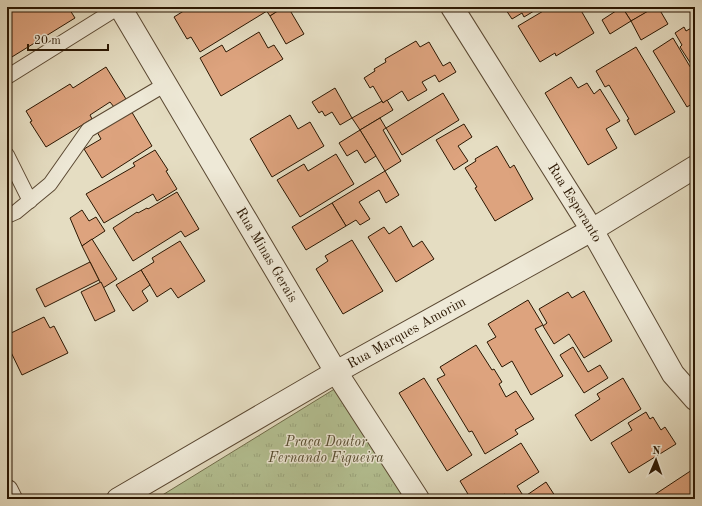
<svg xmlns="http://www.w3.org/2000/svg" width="702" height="506" viewBox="0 0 702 506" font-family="'Old Standard TT',serif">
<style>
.park{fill:url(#park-tufts);stroke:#706c4a}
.building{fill:#dda37e;stroke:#2b1702}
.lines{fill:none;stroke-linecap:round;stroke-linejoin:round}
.service-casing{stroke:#5a4832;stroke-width:16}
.minor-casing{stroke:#5a4832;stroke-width:24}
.tertiary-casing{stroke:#5a4832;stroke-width:24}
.service{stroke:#eee9d7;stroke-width:14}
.minor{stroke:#eee9d7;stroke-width:22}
.tertiary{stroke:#eee9d7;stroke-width:22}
.labels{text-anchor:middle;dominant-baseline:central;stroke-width:3;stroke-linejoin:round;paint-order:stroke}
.street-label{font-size:14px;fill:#2b1702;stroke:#eee9d7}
.park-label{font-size:14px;font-style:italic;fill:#544a2e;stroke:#eee9d7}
</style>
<defs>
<pattern id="park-tufts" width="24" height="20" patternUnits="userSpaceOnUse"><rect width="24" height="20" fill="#b4c193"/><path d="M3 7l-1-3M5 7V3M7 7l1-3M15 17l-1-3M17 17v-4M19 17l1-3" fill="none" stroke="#9ba57d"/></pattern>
</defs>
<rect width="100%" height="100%" fill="#e5ddc2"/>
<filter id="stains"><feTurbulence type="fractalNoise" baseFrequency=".005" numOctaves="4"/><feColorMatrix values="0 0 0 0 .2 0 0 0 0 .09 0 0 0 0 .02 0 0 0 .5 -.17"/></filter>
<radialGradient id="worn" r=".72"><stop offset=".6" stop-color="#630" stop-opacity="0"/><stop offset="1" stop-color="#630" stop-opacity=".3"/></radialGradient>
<polygon class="park" points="341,385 414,499 156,499"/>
<g class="building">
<polygon points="19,7 68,7 75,18 7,60 7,14"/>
<polygon points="190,7 264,7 267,11 200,52 191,37 187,39 174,17"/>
<polygon points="264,7 284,7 270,16"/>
<polygon points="284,7 288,7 304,34 286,44 270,16"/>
<polygon points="504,7 539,7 539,8 524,17 522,13 512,19"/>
<polygon points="550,7 579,7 594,33 556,56 555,53 540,62 518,26"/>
<polygon points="622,7 646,7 649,11 631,21"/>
<polygon points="622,7 631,21 610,34 602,20"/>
<polygon points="655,7 658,7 668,24 641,40 631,21"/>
<polygon points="695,26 695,75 690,68 693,67 680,47 682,45 675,33 684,27 686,31"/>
<polygon points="259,32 268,48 274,45 283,59 221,96 200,58 222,45 226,52"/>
<polygon points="673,38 695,75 695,102 687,107 653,51"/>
<polygon points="416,41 420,47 429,42 443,66 450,62 456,72 439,82 435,75 422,82 427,90 408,101 402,91 383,103 373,86 370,88 364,78 375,71 374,69 386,62 385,59"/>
<polygon points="636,47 675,112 635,135 627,120 629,119 609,85 605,87 596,71"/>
<polygon points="106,67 126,99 114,107 110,102 90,115 92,119 46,147 30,122 32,121 26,111 70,84 73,88"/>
<polygon points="571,77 578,88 587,83 594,94 600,89 620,121 606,129 617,148 588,165 545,93"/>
<polygon points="335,88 352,118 340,125 332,112 325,116 322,111 319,113 312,102"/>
<polygon points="443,93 459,120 402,155 386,128"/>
<polygon points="387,100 393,110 360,130 352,118 382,101 383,103"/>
<polygon points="130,109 152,146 102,178 84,149 101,139 96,130"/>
<polygon points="290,115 298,129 310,122 324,146 272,177 250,139"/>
<polygon points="380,118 386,128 383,130 401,161 385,171 360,130"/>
<polygon points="464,124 472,137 458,146 468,161 454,170 436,140"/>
<polygon points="360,130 376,156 365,163 357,150 347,156 339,143"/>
<polygon points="497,146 510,168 514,165 533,199 495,221 475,188 477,187 465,168 476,161 475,159"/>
<polygon points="155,150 168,170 166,171 177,189 157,201 153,194 104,223 86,194 135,166 133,163"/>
<polygon points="336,154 354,184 300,217 277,180 304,164 308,171"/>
<polygon points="385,171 399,195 386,203 379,190 359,202 370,219 360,225 356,220 346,226 332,203"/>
<polygon points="177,192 199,229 185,237 181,231 133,261 113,228 137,212 138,213 147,208 148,209"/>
<polygon points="332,203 346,226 306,250 292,227"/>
<polygon points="82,210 89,221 96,217 105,231 82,246 70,218"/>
<polygon points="401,226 413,247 422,241 434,259 396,282 368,237 384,227 389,234"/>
<polygon points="92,239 117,279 103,288 82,246"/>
<polygon points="352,240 383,291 343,314 316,269 328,261 325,256"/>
<polygon points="180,241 205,281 178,298 171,288 157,297 141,270 154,262 152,258"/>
<polygon points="90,262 99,280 45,307 36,289"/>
<polygon points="141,270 150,285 142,291 148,301 133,311 116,285"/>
<polygon points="101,282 115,311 95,321 81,292"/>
<polygon points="584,291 612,341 584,358 569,334 554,344 543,326 547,323 539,309 568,292 572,298"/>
<polygon points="528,300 543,325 535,329 563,376 531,395 512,361 502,367 487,342 496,337 488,324"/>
<polygon points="44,317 50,328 54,326 68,353 22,375 7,344 7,335"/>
<polygon points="476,345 492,370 494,369 502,382 499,384 506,397 516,391 534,419 515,430 518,434 485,454 472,431 469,432 437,379 445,375 440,367"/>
<polygon points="573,347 588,372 600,365 608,378 584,393 560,355"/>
<polygon points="424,378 472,455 447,471 399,393"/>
<polygon points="623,378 641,409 591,441 575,415 600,399 597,394"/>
<polygon points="646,412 650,419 653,417 661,430 665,427 676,444 629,473 611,443 632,430 628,423"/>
<polygon points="521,443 539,472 517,486 524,497 546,482 557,499 508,499 505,494 497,499 471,499 460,481"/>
<polygon points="695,468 695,499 648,499"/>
</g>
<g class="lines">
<defs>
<g id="service">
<polyline points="7,77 119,7"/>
<polyline points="7,155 30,201"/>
<polyline points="7,216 16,212 50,184 88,130 166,84"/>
</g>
<g id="minor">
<path id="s1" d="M 120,7 L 336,372 L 418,499"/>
<path id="s2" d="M 452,7 L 592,230 L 673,374 L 695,399"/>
<path id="s3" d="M 118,499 L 336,372 L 592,230 L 695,167"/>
</g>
<polyline id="tertiary" points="7,491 11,499"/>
</defs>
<use href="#service" class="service-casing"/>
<use href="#minor" class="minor-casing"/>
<use href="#tertiary" class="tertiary-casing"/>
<use href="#service" class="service"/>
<use href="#minor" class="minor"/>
<use href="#tertiary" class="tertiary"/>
</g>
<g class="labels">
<g class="street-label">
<text stroke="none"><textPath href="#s2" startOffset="231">Rua Esperanto</textPath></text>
<text stroke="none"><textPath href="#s1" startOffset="288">Rua Minas Gerais</textPath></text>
<text stroke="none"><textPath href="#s3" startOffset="333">Rua Marques Amorim</textPath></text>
</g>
<g class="park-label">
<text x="326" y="442">Praça Doutor<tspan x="326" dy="16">Fernando Figueira</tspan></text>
</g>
</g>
<rect width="702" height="506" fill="none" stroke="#e5ddc2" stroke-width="24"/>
<rect x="8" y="8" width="686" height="490" fill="none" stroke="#2b1702" stroke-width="2"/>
<rect x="12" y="12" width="678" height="482" fill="none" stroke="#2b1702"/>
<g transform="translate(656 460) rotate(2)" stroke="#eee9d7" stroke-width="3" paint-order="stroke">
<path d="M0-3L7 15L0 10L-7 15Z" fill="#2b1702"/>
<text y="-6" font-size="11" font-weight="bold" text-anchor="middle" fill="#2b1702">N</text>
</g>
<path d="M28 44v6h80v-6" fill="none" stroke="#2b1702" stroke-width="2"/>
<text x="34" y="44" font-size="12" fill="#2b1702" stroke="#eee9d7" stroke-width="3" paint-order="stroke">20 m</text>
<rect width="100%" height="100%" filter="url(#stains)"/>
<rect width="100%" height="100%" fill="url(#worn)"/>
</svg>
